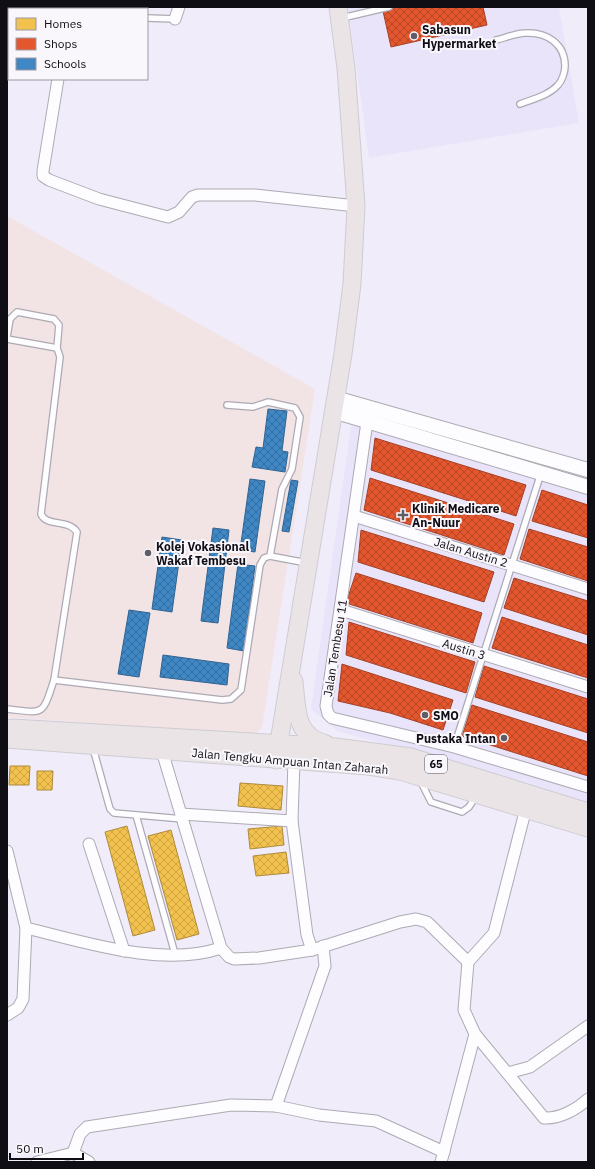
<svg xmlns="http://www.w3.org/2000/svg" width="595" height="1169" viewBox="0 0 595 1169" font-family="'IBM Plex Sans',sans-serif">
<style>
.built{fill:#eae4fa}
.education{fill:#f2e3e4}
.homes{fill:url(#homes-cross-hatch);stroke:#ae8b3d}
.shops{fill:url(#shops-cross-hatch);stroke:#a44126}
.schools{fill:url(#schools-cross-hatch);stroke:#316390}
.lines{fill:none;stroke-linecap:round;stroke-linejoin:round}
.service-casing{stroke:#adaab3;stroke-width:8}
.minor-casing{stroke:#adaab3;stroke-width:13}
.tertiary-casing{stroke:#adaab3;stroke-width:16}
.primary-casing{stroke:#ceccd2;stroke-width:19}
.service{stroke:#fdfcfe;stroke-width:5.5}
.minor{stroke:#fdfcfe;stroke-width:11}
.tertiary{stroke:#fdfcfe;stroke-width:14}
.primary{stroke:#eae4e6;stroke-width:17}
.poi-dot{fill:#5e5c65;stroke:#f9f7fc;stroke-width:1.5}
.labels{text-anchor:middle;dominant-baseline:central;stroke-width:4;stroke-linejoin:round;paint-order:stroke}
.shield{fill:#f9f7fc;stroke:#56545a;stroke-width:1}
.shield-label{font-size:11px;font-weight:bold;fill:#100e15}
.poi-label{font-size:12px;font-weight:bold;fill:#100e15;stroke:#f9f7fc;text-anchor:start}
.street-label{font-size:12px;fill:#100e15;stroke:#f9f7fc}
</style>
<defs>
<pattern id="homes-cross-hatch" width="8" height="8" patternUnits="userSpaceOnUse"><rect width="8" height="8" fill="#f2c14e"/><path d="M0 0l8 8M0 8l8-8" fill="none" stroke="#cea543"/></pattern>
<pattern id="shops-cross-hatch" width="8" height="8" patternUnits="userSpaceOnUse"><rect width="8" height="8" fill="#e4572e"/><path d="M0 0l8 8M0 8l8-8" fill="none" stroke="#b74626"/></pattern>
<pattern id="schools-cross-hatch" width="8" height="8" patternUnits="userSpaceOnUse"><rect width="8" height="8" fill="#3f88c5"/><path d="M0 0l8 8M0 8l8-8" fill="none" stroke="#336e9f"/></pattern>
</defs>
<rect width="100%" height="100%" fill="#f0ecf9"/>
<g class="built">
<polygon points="348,7 559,7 579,123 369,158"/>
<polygon points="355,397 588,463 588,809 439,760 338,731 311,709"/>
</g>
<polygon class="education" points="7,216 315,389 262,727 255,735 7,717"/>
<g class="homes">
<polygon points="10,766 30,766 29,785 9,785"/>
<polygon points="37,771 53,771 52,790 37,790"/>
<polygon points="240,783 283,786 281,810 238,806"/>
<polygon points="127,826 155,930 133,936 105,832"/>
<polygon points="282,826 284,845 250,849 248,829"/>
<polygon points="171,830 199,934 177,940 148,836"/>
<polygon points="286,852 289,873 256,876 253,856"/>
</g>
<g class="shops">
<polygon points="398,7 483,7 487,25 391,47 383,11"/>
<polygon points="375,438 526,485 516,516 371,470"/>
<polygon points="370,478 514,524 504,555 364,510"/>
<polygon points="542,490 588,505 588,538 532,521"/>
<polygon points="529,529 588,547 588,581 520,559"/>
<polygon points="361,530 494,572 484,602 358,562"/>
<polygon points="356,573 482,613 473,643 346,603"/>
<polygon points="514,578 588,601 588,635 504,608"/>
<polygon points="502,617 588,645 588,678 492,648"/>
<polygon points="349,622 475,662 466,693 346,655"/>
<polygon points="342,664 453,700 443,730 390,713 338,701"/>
<polygon points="484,666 588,699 588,733 475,697"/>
<polygon points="472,705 588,742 588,776 462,736"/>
</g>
<g class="schools">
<polygon points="268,409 287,411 282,451 288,452 285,472 252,467 256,447 263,448"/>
<polygon points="250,479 265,481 255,552 240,550"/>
<polygon points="291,480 298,481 289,532 282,531"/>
<polygon points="213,528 229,530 218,623 201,621"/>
<polygon points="162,537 182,540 172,612 152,609"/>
<polygon points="238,564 255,566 244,651 227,648"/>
<polygon points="129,610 150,613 139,677 118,674"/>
<polygon points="163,655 229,664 227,685 160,677"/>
</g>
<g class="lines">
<defs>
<g id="service">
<polyline points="128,9 129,7"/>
<polyline points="147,18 175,19"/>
<polyline points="342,18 389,7"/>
<path d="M 496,40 C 505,38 516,33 526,33 C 547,32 565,44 565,66 C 565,72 562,81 558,85 C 548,96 533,99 520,104"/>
<polyline points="7,337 10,319 17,312 54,319 59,325 57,348"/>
<path d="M 7,339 L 57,348 L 60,357 L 41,514 C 46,527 69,519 77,532 L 54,680 L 222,700 L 231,699 L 241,690 L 260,565 L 264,558 L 270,556 L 307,563"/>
<polyline points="227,405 253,407 268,402 295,408 300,417 292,469 282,489 270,556"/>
<path d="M 7,709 C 44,713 42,717 54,680"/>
<polyline points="454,747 541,473"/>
<polyline points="93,748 110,809 114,813 183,819"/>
<polyline points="420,780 431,802 462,812 469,807 476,796"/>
<polyline points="136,815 175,954"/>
</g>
<g id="minor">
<polyline points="76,9 77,7"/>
<polyline points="175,19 179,7"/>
<polyline points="58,79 43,171 43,176 49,180 99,199 168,217 179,212 192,197 198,195 255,195 356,206"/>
<polyline points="368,415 326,706 328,714 332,718 454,747 588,787"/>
<polyline points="354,516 588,589"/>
<polyline points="341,610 588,687"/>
<polyline points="162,751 221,948 229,957 234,959 259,958 312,950 400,922 416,919 427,922 468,962"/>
<polyline points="294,761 292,821 307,935 312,950"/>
<path d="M 526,808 L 494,933 L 468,962 L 464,1010 L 475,1034 L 544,1118 C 560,1119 577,1109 588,1099"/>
<polyline points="181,814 292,821"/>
<polyline points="89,844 124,951"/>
<polyline points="7,851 26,928 23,999 18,1008 7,1015"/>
<path d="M 26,928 C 85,942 162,968 221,948"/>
<polyline points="508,1073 530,1067 588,1026"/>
<polyline points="276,1106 325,966 323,946"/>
<polyline points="73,1153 80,1134 87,1127 231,1105 276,1106 319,1115 376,1121 444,1152"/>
<polyline points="37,1162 73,1153 89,1162"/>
<polyline points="441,1162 475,1034"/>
</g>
<g id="tertiary">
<polyline points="335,398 588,470"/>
<polyline points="333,411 588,487"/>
</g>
<g id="primary">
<path d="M 294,681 C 297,708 294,736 326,744"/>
<polyline points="12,728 336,747 411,757 588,812"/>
<polyline points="7,739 368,766 400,771 588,828"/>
<polyline points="276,760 343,354 352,284 356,206 346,68 338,7"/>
</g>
</defs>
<use href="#service" class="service-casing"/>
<use href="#minor" class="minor-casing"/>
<use href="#tertiary" class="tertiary-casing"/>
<use href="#primary" class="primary-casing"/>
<use href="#service" class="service"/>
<use href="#minor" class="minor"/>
<use href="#tertiary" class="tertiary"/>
<use href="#primary" class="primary"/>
</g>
<g class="poi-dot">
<circle cx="414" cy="36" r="4"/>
<path d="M401 509h4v4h4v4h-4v4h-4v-4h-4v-4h4z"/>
<circle cx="148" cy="553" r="4"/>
<circle cx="425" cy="715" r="4"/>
<circle cx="504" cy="738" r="4"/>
</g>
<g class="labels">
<rect class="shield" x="425" y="755" width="22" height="18" rx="3"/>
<g class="shield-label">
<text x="436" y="764">65</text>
</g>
<g class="poi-label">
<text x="422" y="29">Sabasun<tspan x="422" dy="14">Hypermarket</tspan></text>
<text x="412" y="508">Klinik Medicare<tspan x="412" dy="14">An-Nuur</tspan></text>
<text x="156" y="546">Kolej Vokasional<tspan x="156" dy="14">Wakaf Tembesu</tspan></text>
<text x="433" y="715">SMO</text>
<text x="496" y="738" text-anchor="end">Pustaka Intan</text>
</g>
<g class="street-label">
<text transform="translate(471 552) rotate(17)">Jalan Austin 2</text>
<text transform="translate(335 648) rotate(-81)">Jalan Tembesu 11</text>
<text transform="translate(464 649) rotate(17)">Austin 3</text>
<text transform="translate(290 761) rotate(5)">Jalan Tengku Ampuan Intan Zaharah</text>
</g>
</g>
<rect width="595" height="1169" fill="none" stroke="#100e15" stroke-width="16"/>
<rect x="8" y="8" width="140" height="72" fill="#f9f7fc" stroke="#9c9aa0"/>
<rect x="16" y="18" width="20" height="12" fill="#f2c14e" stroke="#9c9aa0"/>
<text x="44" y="28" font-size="12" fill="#100e15">Homes</text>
<rect x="16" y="38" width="20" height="12" fill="#e4572e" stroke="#9c9aa0"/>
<text x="44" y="48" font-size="12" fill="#100e15">Shops</text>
<rect x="16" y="58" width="20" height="12" fill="#3f88c5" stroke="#9c9aa0"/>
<text x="44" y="68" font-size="12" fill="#100e15">Schools</text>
<path d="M10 1153v6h73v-6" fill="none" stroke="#100e15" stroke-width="2"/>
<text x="16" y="1153" font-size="12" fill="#100e15" stroke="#f9f7fc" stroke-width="3" paint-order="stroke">50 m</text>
</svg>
